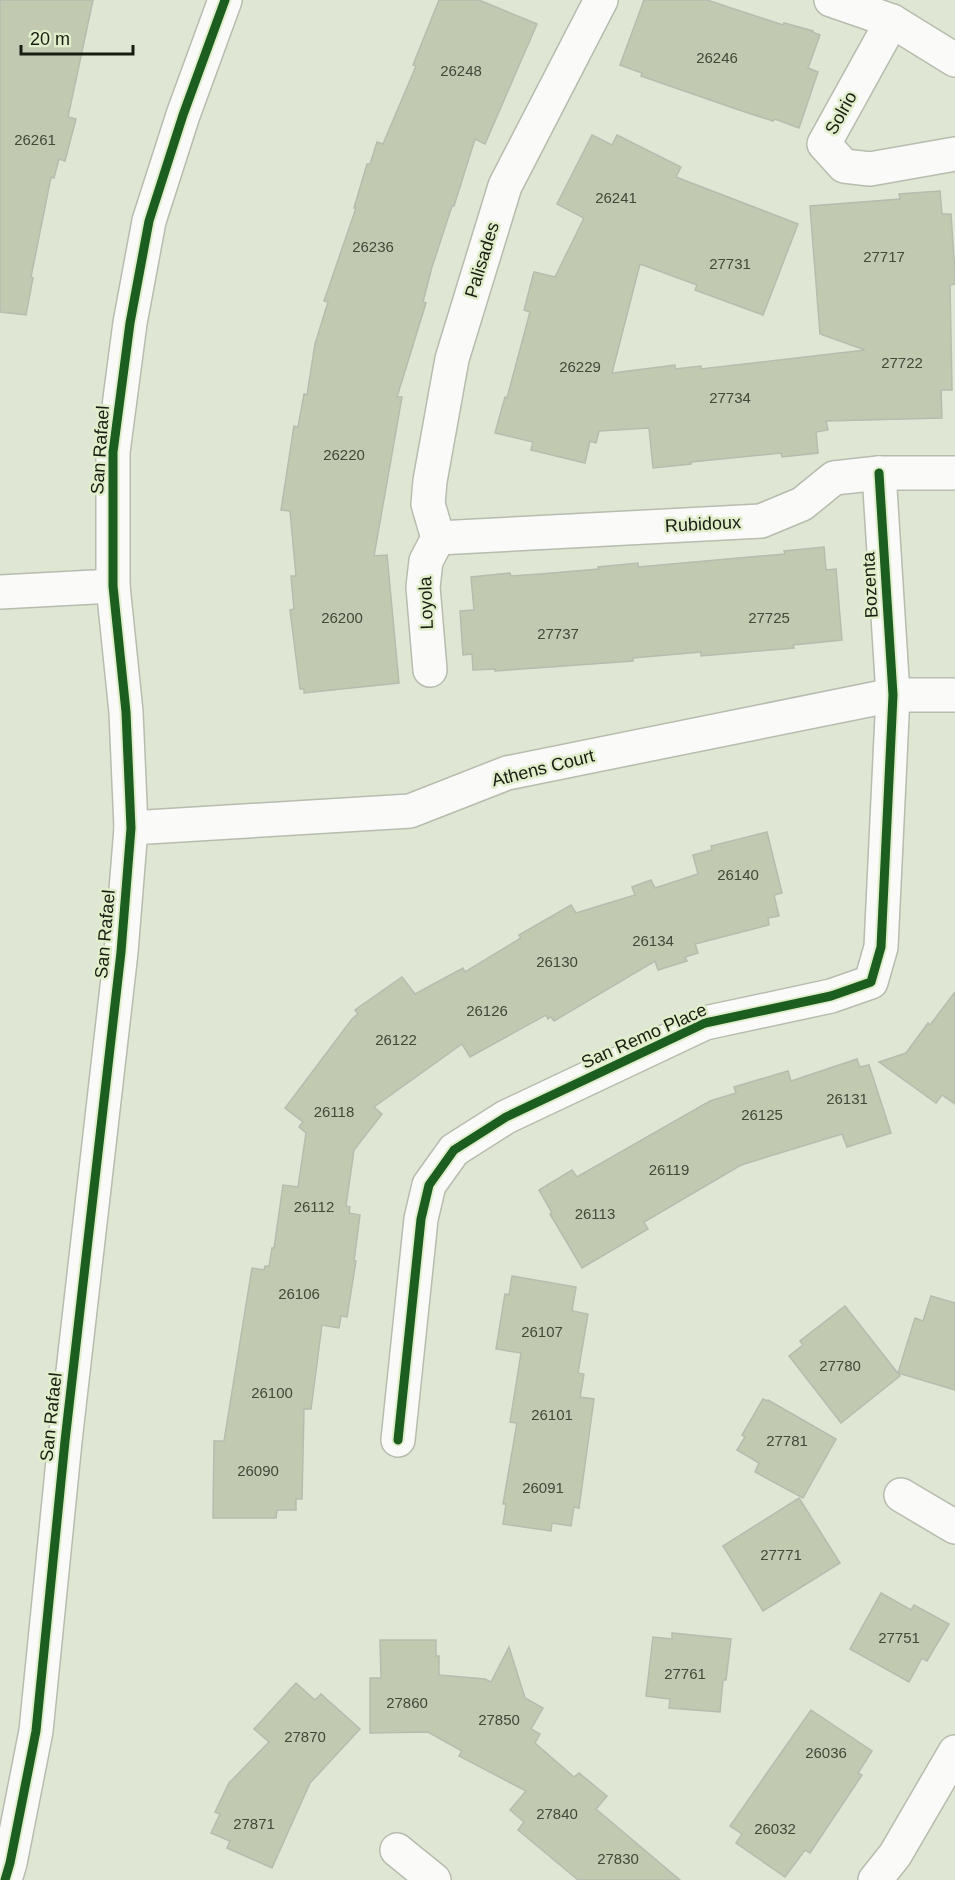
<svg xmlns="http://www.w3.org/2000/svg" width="955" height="1880" viewBox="0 0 955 1880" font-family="Helvetica,sans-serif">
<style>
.building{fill:#c1cab1;stroke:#b6bcae;stroke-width:1.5}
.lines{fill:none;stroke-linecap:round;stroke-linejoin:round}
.minor-casing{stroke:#b7bcae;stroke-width:36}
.tertiary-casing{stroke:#b7bcae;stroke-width:36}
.minor{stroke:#fafbf9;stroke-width:33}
.tertiary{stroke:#fafbf9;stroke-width:33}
.cycleway-casing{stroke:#e1eecc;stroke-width:13}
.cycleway{stroke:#1b5e20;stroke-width:9}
.labels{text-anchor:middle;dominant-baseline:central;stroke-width:5;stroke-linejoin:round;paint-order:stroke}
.number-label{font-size:15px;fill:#434839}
.street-label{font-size:18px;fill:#191d11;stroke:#e1eecc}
</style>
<rect width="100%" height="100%" fill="#dfe6d4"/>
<g class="building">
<polygon points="0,0 93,0 68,117 76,119 65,161 59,159 54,178 51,177 31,277 33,278 26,315 0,312"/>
<polygon points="439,0 479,0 537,24 485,144 475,139 454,206 452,206 432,267 423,302 426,303 397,397 402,397 374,556 387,555 399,683 304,693 304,689 300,689 290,610 294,609 291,576 296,576 290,511 281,510 294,426 298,427 304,394 307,395 315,344 328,302 324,301 356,208 354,208 367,164 370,164 377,142 383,144 416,66 413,65"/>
<polygon points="644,0 707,0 783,25 784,23 813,31 812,32 820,35 808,68 818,72 799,128 775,119 773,121 739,110 641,76 642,73 620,65"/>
<polygon points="592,135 612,145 617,135 681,167 676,177 798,224 763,315 695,290 697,285 640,264 612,373 675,365 675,369 701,366 701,369 865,350 820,334 810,206 900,199 899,194 940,191 942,214 951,214 955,274 955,284 950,285 952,390 941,390 942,418 826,421 828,430 816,432 818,453 782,457 781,453 691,462 691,464 653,468 649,428 599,431 596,443 590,441 585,463 531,450 533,442 495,433 505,397 507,398 530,312 524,310 534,272 555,277 584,218 557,204"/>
<polygon points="824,547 826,570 836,569 842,640 793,645 794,648 701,656 701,652 633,658 633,661 495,671 495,669 473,670 472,654 463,655 460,611 474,610 471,577 510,573 511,576 540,574 599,569 598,567 638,563 638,567 785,554 784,551"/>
<polygon points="767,832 782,893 774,895 779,916 768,918 769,925 695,944 698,953 685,957 687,961 658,970 655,961 554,1021 551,1017 548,1019 546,1015 470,1057 462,1044 374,1107 382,1114 354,1150 346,1206 350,1207 349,1213 360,1215 354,1261 356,1261 347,1317 341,1316 339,1328 322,1325 311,1409 304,1409 302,1499 296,1499 296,1510 277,1510 276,1518 213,1518 214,1441 224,1441 252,1268 264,1270 265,1266 269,1266 272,1248 274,1248 283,1185 298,1187 306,1133 299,1127 303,1122 285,1108 352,1019 358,1014 355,1010 402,977 415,994 463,968 465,972 521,938 519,935 571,905 576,913 635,895 632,887 651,880 655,888 698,874 693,855 712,850 711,846"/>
<polygon points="955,992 955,1104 942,1095 936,1103 879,1062 906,1053 928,1023 930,1025"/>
<polygon points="857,1059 860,1067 869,1065 891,1133 847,1147 842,1134 741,1165 644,1222 648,1229 582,1268 550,1214 552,1213 539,1190 572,1170 577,1177 710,1101 736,1093 734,1087 788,1071 791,1081"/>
<polygon points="512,1276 576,1287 572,1311 588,1314 578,1373 584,1374 580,1397 594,1399 579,1508 574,1507 571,1526 552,1523 551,1531 503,1524 506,1504 503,1504 517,1423 510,1422 521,1353 496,1349 505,1294 509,1295"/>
<polygon points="931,1296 955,1303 955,1390 898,1373 915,1318 923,1321"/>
<polygon points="845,1306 900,1376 841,1423 789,1356 803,1345 800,1341"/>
<polygon points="763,1399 767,1401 768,1400 836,1439 803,1498 755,1472 759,1463 737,1450 745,1437 742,1435"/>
<polygon points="799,1498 840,1563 763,1611 723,1546"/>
<polygon points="881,1593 911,1610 914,1605 949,1624 927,1661 922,1658 909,1682 850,1649"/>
<polygon points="672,1633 731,1639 726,1680 723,1680 720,1712 669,1708 670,1699 646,1696 653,1637 672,1639"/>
<polygon points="380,1640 436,1640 436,1656 439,1656 439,1675 485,1679 491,1682 509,1647 525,1698 543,1708 531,1729 540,1734 535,1743 574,1777 579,1773 607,1796 596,1809 680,1880 578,1880 518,1830 524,1822 510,1810 526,1791 459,1756 462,1751 428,1732 370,1733 370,1678 381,1678"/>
<polygon points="296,1683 315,1700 321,1694 360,1729 310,1783 272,1868 227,1848 230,1841 211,1833 220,1814 215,1812 229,1783 269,1742 254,1729"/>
<polygon points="811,1710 872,1751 858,1773 862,1775 810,1853 805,1850 785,1877 736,1843 742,1834 730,1826"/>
</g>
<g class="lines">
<defs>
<g id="minor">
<polyline points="831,0 892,21 955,60"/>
<polyline points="892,21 824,144 844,166 870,169 955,154"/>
<polyline points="438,538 428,504 430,481 452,359 505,186 601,0"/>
<polyline points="438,538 761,521 802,504 834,478 879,473 955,473"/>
<polyline points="430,670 423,587 426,561 438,538"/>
<polyline points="398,1440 421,1219 429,1185 454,1150 506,1117 705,1023 831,996 871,982 881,947 893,695 879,473"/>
<polyline points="901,1495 955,1527"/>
<polyline points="397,1850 434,1880"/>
<polyline points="875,1880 895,1855 955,1752"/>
</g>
<g id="tertiary">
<polyline points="0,592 113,586"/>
<polyline points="131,828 410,811 507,773 893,695 955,695"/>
<polyline points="5,1880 10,1863 36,1731 65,1441 121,952 131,828 126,712 113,586 113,452 130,323 149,221 183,115 225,0"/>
</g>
</defs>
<use href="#minor" class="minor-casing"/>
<use href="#tertiary" class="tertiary-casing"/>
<use href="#minor" class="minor"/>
<use href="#tertiary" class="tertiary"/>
<defs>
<g id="cycleway">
<polyline points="398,1440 421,1219 429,1185 454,1150 506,1117 705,1023 831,996 871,982 881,947 893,695 879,473"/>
<polyline points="5,1880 10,1863 36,1731 65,1441 121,952 131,828 126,712 113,586 113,452 130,323 149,221 183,115 225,0"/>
</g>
</defs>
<use href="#cycleway" class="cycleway-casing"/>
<use href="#cycleway" class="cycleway"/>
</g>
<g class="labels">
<g class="number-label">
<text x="717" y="57">26246</text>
<text x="461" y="70">26248</text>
<text x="35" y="139">26261</text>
<text x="616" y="197">26241</text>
<text x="373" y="246">26236</text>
<text x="884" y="256">27717</text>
<text x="730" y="263">27731</text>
<text x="902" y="362">27722</text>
<text x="580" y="366">26229</text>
<text x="730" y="397">27734</text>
<text x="344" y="454">26220</text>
<text x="342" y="617">26200</text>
<text x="769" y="617">27725</text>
<text x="558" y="633">27737</text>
<text x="738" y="874">26140</text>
<text x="653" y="940">26134</text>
<text x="557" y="961">26130</text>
<text x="487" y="1010">26126</text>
<text x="396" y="1039">26122</text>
<text x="847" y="1098">26131</text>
<text x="334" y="1111">26118</text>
<text x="762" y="1114">26125</text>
<text x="669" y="1169">26119</text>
<text x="314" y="1206">26112</text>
<text x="595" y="1213">26113</text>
<text x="299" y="1293">26106</text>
<text x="542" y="1331">26107</text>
<text x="840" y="1365">27780</text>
<text x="272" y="1392">26100</text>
<text x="552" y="1414">26101</text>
<text x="787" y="1440">27781</text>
<text x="258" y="1470">26090</text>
<text x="543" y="1487">26091</text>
<text x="781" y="1554">27771</text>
<text x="899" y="1637">27751</text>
<text x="685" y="1673">27761</text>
<text x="407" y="1702">27860</text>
<text x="499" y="1719">27850</text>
<text x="305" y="1736">27870</text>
<text x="826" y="1752">26036</text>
<text x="557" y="1813">27840</text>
<text x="254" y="1823">27871</text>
<text x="775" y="1828">26032</text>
<text x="618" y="1858">27830</text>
</g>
<g class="street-label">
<text transform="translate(841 113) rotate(-61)">Solrio</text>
<text transform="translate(482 260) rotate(-73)">Palisades</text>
<text transform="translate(100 450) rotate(-86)">San Rafael</text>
<text transform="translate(703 524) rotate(-3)">Rubidoux</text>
<text transform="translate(870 585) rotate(-93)">Bozenta</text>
<text transform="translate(426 603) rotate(-92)">Loyola</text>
<text transform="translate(543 768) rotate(-14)">Athens Court</text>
<text transform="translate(105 934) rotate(-85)">San Rafael</text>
<text transform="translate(644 1036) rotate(-24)">San Remo Place</text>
<text transform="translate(51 1417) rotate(-84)">San Rafael</text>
</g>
</g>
<path d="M21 45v9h112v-9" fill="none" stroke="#191d11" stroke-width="3"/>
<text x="30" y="45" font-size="18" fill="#191d11" stroke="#e1eecc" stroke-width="4.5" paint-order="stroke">20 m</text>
</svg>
